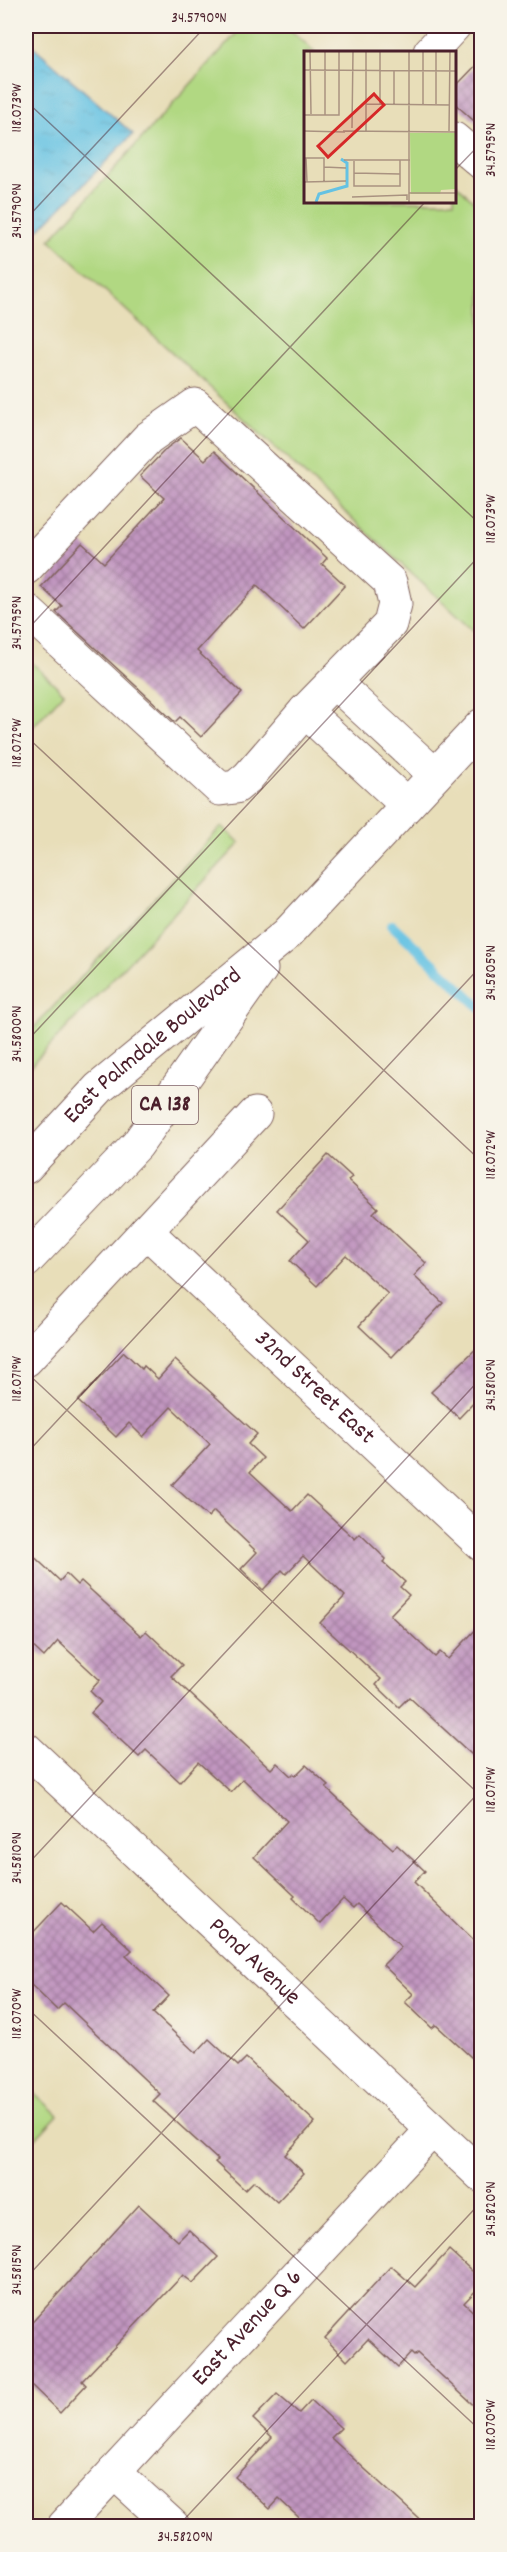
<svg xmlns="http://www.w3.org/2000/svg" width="507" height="2552" viewBox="0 0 507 2552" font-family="Dekko,sans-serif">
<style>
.grass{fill:#b1d882;stroke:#7e7c56;stroke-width:1.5}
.water{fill:url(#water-ripples);stroke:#587087;stroke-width:1.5}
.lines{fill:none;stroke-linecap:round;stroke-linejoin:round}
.stream{stroke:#65c2e3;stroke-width:10}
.building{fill:url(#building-cross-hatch)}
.minor-casing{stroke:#81625d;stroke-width:35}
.highway-casing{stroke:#81625d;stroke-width:35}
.minor{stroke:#fff;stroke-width:33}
.highway{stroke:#fff;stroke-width:33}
.ticks{fill:none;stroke:#4a1f2b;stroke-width:1.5;stroke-opacity:0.45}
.labels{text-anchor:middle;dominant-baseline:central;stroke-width:4.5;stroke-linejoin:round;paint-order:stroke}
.shield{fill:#f7f3e8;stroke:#7e5f64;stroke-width:1.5}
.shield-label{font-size:22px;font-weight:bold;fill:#4a1f2b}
.street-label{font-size:24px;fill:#4a1f2b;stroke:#f7f3e8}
.inset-river{fill:none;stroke:#65c2e3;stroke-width:3}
.inset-road{fill:none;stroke:#a99280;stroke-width:1.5}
.view{fill:#d62828;fill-opacity:0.15;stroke:#d62828;stroke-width:3}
.inset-edge{fill:none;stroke:#4a1f2b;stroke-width:3}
.neatline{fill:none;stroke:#4a1f2b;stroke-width:2}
.ticks-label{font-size:15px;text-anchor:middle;fill:#4a1f2b}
</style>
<defs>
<pattern id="water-ripples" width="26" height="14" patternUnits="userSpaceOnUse" patternTransform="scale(1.5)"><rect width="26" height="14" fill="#65c2e3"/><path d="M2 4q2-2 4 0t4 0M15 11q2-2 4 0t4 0" fill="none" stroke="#59a6c3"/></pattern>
<pattern id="building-cross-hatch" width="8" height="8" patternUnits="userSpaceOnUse" patternTransform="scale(1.5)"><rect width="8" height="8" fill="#c196c0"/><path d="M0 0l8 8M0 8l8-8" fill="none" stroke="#9f7a9c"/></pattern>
</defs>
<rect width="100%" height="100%" fill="#f7f3e8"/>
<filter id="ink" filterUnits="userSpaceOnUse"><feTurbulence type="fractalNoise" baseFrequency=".0167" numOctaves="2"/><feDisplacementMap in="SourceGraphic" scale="12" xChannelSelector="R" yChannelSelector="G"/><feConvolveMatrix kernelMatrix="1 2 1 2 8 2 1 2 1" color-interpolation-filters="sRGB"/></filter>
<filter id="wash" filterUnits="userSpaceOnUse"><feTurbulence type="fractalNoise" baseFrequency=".008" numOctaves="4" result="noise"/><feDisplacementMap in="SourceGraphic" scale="24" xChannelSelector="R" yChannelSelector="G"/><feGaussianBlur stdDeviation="1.35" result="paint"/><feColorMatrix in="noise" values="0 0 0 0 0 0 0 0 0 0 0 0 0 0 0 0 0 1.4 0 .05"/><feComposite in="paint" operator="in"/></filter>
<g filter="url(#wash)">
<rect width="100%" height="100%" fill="#e8deb9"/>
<g class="grass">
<polygon points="243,26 286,26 315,52 306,52 306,201 454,201 455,183 481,208 482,622 473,630 50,240"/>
<polygon points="26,657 64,693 26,734"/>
<polygon points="222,826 240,843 26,1071 26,1036"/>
<polygon points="26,2085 58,2115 26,2149"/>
</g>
<polygon class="water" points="26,40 133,134 26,243"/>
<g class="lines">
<polyline class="stream" points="392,925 482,1009"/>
</g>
<g id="blocks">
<g class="building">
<polygon points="482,59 482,128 454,103 454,88"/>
<polygon points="181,438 205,460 214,451 327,558 322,564 345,585 304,629 257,585 197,651 242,693 201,737 180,717 175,722 56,612 62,606 41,587 82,543 104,563 164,498 140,476 167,448"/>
<polygon points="328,1155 352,1177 348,1180 378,1208 373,1213 426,1263 414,1276 443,1303 392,1357 359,1326 388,1294 346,1255 317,1286 290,1261 309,1240 277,1210"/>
<polygon points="482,1343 482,1394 459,1418 431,1392"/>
<polygon points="124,1352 142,1369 144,1366 158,1379 175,1360 257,1434 248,1444 263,1458 250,1472 292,1511 307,1495 355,1539 360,1534 386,1559 383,1562 405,1582 400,1587 409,1595 390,1615 435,1657 440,1652 448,1659 482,1623 482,1764 409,1697 399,1707 376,1685 381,1679 320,1623 345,1596 303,1556 286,1574 282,1570 263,1590 241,1569 257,1552 214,1511 208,1517 172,1485 210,1444 171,1407 143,1437 129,1423 116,1437 78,1401"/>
<polygon points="26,1549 60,1581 66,1574 77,1585 81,1581 141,1636 146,1631 182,1665 171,1676 271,1769 277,1763 291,1776 293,1774 295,1776 306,1765 329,1786 326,1788 367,1826 393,1849 397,1845 425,1871 414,1882 482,1949 482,2067 436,2025 432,2028 405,2002 413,1994 383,1965 401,1947 357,1904 353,1908 343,1899 320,1924 293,1898 295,1896 254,1857 287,1821 243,1779 231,1792 198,1762 180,1782 146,1750 139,1757 91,1713 101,1702 90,1691 100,1680 58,1641 44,1657 26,1640"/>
<polygon points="62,1902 93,1931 102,1922 132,1950 126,1956 169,1996 153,2013 196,2053 209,2039 238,2066 246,2058 315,2122 285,2155 304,2173 277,2202 254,2181 245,2190 215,2162 218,2160 153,2101 160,2094 64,2003 57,2010 26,1980 26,1940"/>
<polygon points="139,2205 178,2241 189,2230 218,2257 193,2283 183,2275 82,2381 86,2385 60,2413 26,2380 26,2329"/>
<polygon points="449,2250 482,2280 482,2284 464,2303 482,2320 482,2413 417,2353 414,2356 411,2353 398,2367 368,2339 347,2361 325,2338 391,2266 415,2287"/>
<polygon points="277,2394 299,2413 311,2400 341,2428 331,2438 427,2526 308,2526 279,2499 270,2509 235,2477 272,2437 253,2419"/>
</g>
</g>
</g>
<g filter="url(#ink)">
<use href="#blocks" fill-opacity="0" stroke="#81625d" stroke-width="1.5"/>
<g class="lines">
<defs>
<g id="minor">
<polyline points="430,52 454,26"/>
<polyline points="454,139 482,163"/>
<polyline points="26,568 148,438 195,405 390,582 395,604 390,624 305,711 248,777 236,787 220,789 26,610"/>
<polyline points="334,682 435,775"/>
<polyline points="305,711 407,805"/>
<path id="s1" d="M 146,1231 L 482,1545"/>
<polyline points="26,1360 255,1114"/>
<path id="s2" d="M 26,1749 L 482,2176"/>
<polyline points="114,2472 173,2526"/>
<path id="s3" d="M 64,2526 L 432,2130"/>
</g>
<g id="highway">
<path id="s4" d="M 26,1167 L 99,1088 L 287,934 L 482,725"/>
<polyline points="26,1261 137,1145 261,969"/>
</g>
</defs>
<use href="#minor" class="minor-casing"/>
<use href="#highway" class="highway-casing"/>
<use href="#minor" class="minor"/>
<use href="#highway" class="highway"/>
</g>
</g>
<path class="ticks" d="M 26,101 L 482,526M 454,171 L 482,142M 26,219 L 206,26M 26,631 L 426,201M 26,736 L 482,1162M 26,1042 L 482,553M 26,1372 L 482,1797M 26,1454 L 482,965M 26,1866 L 482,1377M 26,2007 L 482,2432M 26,2278 L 482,1789M 178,2526 L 482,2201"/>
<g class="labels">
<rect class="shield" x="132" y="1086" width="66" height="38" rx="4.5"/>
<g class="shield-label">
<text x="165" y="1105">CA 138</text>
</g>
<g class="street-label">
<text stroke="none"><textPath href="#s4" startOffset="176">East Palmdale Boulevard</textPath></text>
<text stroke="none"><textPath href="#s1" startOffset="230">32nd Street East</textPath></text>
<text stroke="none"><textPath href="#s2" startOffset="312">Pond Avenue</textPath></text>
<text stroke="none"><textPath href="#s3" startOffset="270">East Avenue Q 6</textPath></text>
</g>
</g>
<g transform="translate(304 51)">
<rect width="152" height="152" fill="#e8deb9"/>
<path d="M 106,82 L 151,82 L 151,138 L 137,139 L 136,143 L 107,143 Z" fill="#b1d882"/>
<path class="inset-river" d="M 12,151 L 15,143 L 43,135 L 43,112 L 37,108"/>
<path class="inset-road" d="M 6,0 L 7,63M 105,0 L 105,151M 119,0 L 119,53M 0,19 L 152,20M 62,53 L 146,54M 76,53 L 76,0M 90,53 L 90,20M 132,53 L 132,0M 0,64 L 35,64 L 35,0M 21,64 L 21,0M 48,77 L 49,0M 0,80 L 41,81M 39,80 L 152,81M 62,80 L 62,0M 145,80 L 146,0M 0,107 L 20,107 L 20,130M 2,107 L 3,131M 40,109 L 106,109M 50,110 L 50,135 L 96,135 L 96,109M 20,116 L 42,117M 50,122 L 96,123M 0,131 L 42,130M 105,142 L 152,142M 48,146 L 103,144 L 103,149"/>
<path class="view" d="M 70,43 L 80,54 L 24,106 L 14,95 Z"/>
<rect width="152" height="152" class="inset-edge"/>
</g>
<rect width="507" height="2552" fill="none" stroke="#f7f3e8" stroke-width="66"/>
<rect x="33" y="33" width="441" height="2486" class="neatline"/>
<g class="ticks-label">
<text x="199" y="22">34.5790°N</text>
<text transform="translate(16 108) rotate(-90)" y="5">118.073°W</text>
<text transform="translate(490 150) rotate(-90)" y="5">34.5795°N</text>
<text transform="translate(16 211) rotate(-90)" y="5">34.5790°N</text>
<text transform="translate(490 519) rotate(-90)" y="5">118.073°W</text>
<text transform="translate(16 623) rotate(-90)" y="5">34.5795°N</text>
<text transform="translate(16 743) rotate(-90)" y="5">118.072°W</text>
<text transform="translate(490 973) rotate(-90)" y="5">34.5805°N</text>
<text transform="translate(16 1034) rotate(-90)" y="5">34.5800°N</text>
<text transform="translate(490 1155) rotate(-90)" y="5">118.072°W</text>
<text transform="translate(16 1379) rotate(-90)" y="5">118.071°W</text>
<text transform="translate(490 1385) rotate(-90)" y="5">34.5810°N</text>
<text transform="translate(490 1790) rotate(-90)" y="5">118.071°W</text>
<text transform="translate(16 1858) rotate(-90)" y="5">34.5810°N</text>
<text transform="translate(16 2014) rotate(-90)" y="5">118.070°W</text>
<text transform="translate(490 2209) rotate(-90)" y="5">34.5820°N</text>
<text transform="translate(16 2270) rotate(-90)" y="5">34.5815°N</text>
<text transform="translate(490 2425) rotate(-90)" y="5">118.070°W</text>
<text x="185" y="2541">34.5820°N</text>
</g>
</svg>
